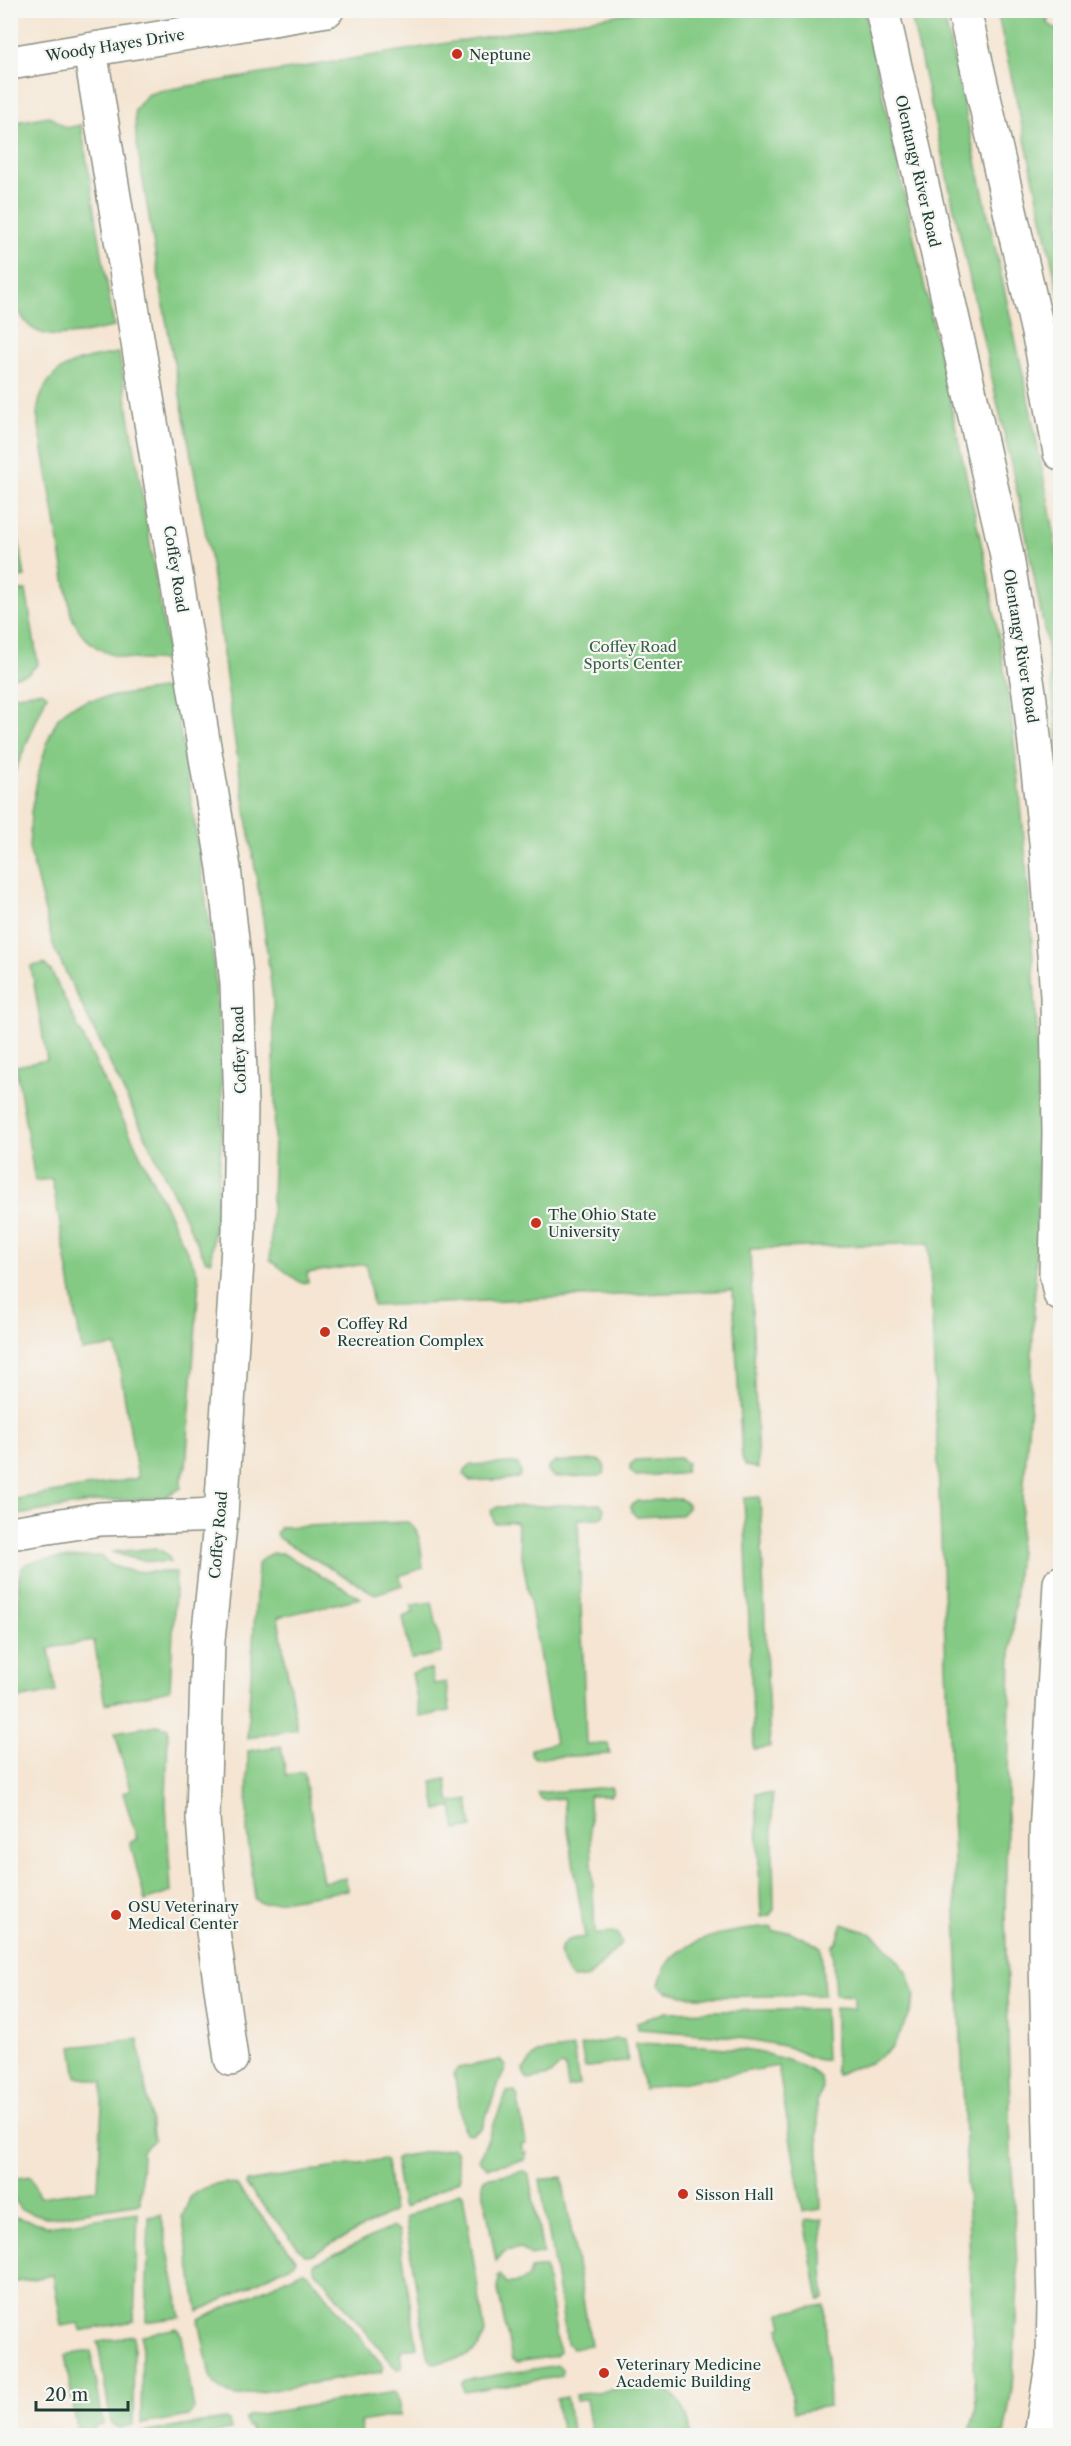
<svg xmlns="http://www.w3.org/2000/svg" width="1071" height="2446" viewBox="0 0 1071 2446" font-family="'Libre Caslon Text',serif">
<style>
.green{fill:#84ca84;stroke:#52845c;stroke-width:1.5}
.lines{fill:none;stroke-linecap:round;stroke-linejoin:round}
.minor-casing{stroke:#8a9183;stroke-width:36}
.major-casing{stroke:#8a9183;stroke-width:36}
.minor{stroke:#fff;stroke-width:33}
.major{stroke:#fff;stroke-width:33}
.poi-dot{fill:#c8321e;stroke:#f6f6f2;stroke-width:2}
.labels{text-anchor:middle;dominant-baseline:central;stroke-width:4.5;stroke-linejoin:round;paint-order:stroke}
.street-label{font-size:15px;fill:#1f3d34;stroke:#f6f6f2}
.poi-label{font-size:15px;fill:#1f3d34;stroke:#f6f6f2;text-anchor:start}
.park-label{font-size:15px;fill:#386048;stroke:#f6f6f2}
</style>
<rect width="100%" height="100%" fill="#f6f6f2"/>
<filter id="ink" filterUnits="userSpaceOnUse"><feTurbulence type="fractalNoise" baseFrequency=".0167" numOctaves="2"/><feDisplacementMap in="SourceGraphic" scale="12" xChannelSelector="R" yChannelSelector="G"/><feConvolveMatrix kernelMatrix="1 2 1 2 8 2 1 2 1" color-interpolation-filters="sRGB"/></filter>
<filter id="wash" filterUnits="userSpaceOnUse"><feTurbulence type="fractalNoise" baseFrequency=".008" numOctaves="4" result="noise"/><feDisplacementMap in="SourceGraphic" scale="24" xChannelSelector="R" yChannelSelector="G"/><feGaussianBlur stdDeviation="1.35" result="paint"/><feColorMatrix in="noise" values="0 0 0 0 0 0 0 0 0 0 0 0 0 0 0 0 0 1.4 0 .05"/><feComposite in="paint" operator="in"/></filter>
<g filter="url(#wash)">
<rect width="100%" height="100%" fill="#f5e5d2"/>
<g class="green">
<polygon points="640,11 864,11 989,579 1008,694 1019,782 1030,906 1037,1032 1039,1137 1037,1237 1030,1406 1011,1652 1005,1911 1011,2150 1018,2286 1012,2388 1004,2435 969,2435 976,2409 929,1243 750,1249 758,1469 745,1465 742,1458 733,1290 373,1306 366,1264 307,1273 308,1282 301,1283 270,1260 275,1106 273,1000 263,919 233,730 211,563 165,314 136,138 135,110 147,95 159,91"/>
<polygon points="910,11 943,11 1026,388 1052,520 1060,578 1060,758 1046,639 1021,509"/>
<polygon points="997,11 1054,11 1046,22 1060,32 1060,299"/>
<path d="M 49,116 L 66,128 L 81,125 L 114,327 C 82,332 33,351 19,309 C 15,298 15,284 13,272 L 10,272 L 11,123 Z"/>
<path d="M 119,353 L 169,660 C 127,662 89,658 71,615 L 37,414 C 42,365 79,359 119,353 Z"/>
<polygon points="10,489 25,577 11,579 10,579"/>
<polygon points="26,590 38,664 28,674 11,677 11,593"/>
<path d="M 173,687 C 195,828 222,969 222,1112 C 222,1161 215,1212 211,1261 L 206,1261 L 54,948 L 29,848 L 31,812 L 39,771 L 49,737 L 58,718 L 70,707 L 89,700 Z"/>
<polygon points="42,691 47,695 11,781 11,696"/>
<polygon points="44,964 51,971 197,1272 199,1281 186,1467 181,1479 181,1488 163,1498 100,1501 11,1516 11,1500 138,1478 116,1346 82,1351 52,1179 35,1181 16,1066 47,1060 31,966"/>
<polygon points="679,1458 687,1463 685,1472 680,1474 636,1476 630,1470 630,1465 636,1460"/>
<polygon points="597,1460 602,1461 605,1469 603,1474 598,1476 554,1477 548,1472 548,1467 554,1462"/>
<polygon points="513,1463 518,1464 521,1472 519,1477 514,1479 470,1481 464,1475 465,1470 470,1465"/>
<polygon points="760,1497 770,1747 754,1749 744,1498"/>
<polygon points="680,1499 688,1504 688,1508 681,1515 637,1517 631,1511 631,1506 637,1501"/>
<polygon points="600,1504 604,1508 604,1515 600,1518 578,1519 586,1744 608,1744 610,1754 535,1758 531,1754 531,1749 555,1743 516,1522 494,1523 491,1510 497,1507"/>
<path d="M 407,1522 C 422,1528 421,1554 423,1568 L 399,1576 L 403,1585 L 375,1594 L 278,1538 L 276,1533 L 280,1527 Z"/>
<path d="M 156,1548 L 168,1555 L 171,1562 C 150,1563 131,1559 112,1552 Z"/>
<polygon points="272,1553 282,1553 361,1598 278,1617 297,1729 247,1738 258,1564 264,1557"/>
<path d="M 100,1556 C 115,1575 154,1572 176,1572 L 170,1690 L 105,1704 L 94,1641 L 49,1648 L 56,1692 L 11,1700 C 10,1683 7,1661 11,1644 C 14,1632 19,1621 19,1608 C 20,1595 14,1573 26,1564 C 34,1558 86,1557 100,1556 Z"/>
<polygon points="432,1602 442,1653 411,1659 403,1617 414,1612 411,1605"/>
<polygon points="431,1669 434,1684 446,1682 450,1711 420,1717 412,1673"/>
<polygon points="157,1725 168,1728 166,1803 171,1892 145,1901 130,1842 137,1839 123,1793 130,1790 115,1732"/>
<polygon points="281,1746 286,1775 304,1772 323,1882 345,1878 348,1890 263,1904 255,1899 247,1831 248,1751"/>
<polygon points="446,1779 450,1803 468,1800 472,1827 456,1830 452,1807 437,1810 432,1782"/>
<path d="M 611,1787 L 613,1792 L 610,1796 L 589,1796 L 595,1934 L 617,1933 L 622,1943 L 588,1978 L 572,1979 C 566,1972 554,1950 565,1942 C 570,1938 580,1938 585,1937 L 563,1798 L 544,1800 L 539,1798 L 537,1793 Z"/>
<polygon points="756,1793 772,1794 774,1910 771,1915 761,1917"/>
<polygon points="843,1924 872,1934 882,1942 908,1973 915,1995 910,2014 892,2048 870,2063 846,2070 837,2075 835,2070 835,2008 854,2009 854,1996 835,1995 832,1946 837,1941"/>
<path d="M 772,1927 L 773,1932 L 789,1931 L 821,1947 L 824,1995 L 692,1997 L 666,1991 L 659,1985 C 668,1936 732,1931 772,1927 Z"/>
<path d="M 824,2009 L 826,2060 C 813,2062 800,2050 787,2047 C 738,2035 688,2033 638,2029 L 637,2022 L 666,2012 Z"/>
<polygon points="138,2039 154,2140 142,2151 140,2203 53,2217 45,2217 20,2209 11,2192 11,2179 31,2176 39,2197 98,2189 103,2082 77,2077 72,2047"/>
<polygon points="616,2039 624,2040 628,2061 585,2068 581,2046"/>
<path d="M 635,2043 C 689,2046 777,2043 820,2077 L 823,2088 L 817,2102 L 821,2209 L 803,2212 L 778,2066 L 644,2089 Z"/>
<polygon points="573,2048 579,2085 568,2087 565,2068 562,2066 557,2068 549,2076 529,2080 525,2076 523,2070 537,2053"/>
<polygon points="500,2060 506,2066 481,2129 472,2134 466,2133 463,2127 454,2073 458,2068"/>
<polygon points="514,2091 517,2095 526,2143 521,2144 523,2153 527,2152 525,2160 487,2167 479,2160 507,2092"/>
<polygon points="452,2148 456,2151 460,2175 459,2180 404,2208 402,2206 395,2160 397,2157"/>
<polygon points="384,2159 387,2162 393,2212 310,2255 305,2255 246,2185 247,2182"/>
<polygon points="524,2171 529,2176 543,2253 530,2256 521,2248 505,2251 496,2261 482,2183 485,2178"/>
<polygon points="562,2177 591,2345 572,2348 567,2343 540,2180"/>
<polygon points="225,2183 236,2185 296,2259 295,2263 198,2312 182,2217 190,2198 196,2192 210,2186"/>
<path d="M 459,2192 L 463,2194 L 485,2333 C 478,2359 456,2359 433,2363 L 427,2355 L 405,2218 Z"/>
<polygon points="138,2213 134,2321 81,2331 79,2323 62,2326 53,2275 11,2283 11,2216 49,2226"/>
<polygon points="161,2215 181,2317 146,2322 149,2217"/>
<polygon points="822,2219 824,2299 819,2300 805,2221"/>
<polygon points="392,2227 399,2232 417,2347 403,2349 400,2354 402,2368 397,2369 314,2269 314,2264"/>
<path d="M 545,2267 L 559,2352 L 556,2356 L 517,2362 L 512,2359 L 497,2285 L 499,2281 L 497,2276 L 500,2275 L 507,2283 C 517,2283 529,2282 531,2269 Z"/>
<path d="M 303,2271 L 309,2274 L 384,2367 L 381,2372 L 237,2396 C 224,2394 216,2388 210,2376 L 199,2320 Z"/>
<polygon points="825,2305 829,2406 794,2412 779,2328 783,2327 780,2313"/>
<polygon points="177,2328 182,2336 194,2409 189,2416 141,2424 142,2335"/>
<polygon points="134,2336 133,2425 119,2428 111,2423 98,2342"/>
<polygon points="91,2351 103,2422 102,2425 94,2427 96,2435 78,2435 65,2355"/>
<polygon points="558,2365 562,2369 562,2376 464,2392 462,2384 466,2380"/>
<path d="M 648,2385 C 678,2390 687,2407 691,2435 L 592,2435 L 586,2400 L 576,2401 L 575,2395 Z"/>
<polygon points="394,2392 397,2395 401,2415 360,2422 362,2435 251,2435 250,2427 247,2427 245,2419 248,2416"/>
<polygon points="566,2397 573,2435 562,2435 556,2399"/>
<polygon points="225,2419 229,2421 231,2430 198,2435 140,2435 142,2433"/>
</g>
</g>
<g filter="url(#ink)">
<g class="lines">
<defs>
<g id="minor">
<polyline points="90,50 224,868 237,984 241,1105 239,1230 221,1515 208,1640 203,1818 210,1910 231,2059"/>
<polyline points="10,63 327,10"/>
<polyline points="10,1533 100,1519 221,1515"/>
</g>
<g id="major">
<polyline points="882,10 1006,551 1029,692 1046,842 1057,996 1059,1134 1056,1274 1060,1294"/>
<polyline points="964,10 1042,350 1060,453"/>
<polyline points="1041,2436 1053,2358 1054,2305 1046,1960 1046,1835 1060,1583"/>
</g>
</defs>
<use href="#minor" class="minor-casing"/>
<use href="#major" class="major-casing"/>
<use href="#minor" class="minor"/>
<use href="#major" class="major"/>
</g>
</g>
<g class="poi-dot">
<circle cx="457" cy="54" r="6"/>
<circle cx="536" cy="1223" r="6"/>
<circle cx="325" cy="1332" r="6"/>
<circle cx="116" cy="1915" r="6"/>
<circle cx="683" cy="2194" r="6"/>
<circle cx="604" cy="2373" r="6"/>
</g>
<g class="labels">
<g class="street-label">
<text transform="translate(115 45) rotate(-9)">Woody Hayes Drive</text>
<text transform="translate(918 171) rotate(77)">Olentangy River Road</text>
<text transform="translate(176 569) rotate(81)">Coffey Road</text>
<text transform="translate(1021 646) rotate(81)">Olentangy River Road</text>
<text transform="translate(239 1050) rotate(-92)">Coffey Road</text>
<text transform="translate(218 1535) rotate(-85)">Coffey Road</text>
</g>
<g class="poi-label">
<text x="469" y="54">Neptune</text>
<text x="548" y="1214">The Ohio State<tspan x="548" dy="17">University</tspan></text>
<text x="337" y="1323">Coffey Rd<tspan x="337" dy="17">Recreation Complex</tspan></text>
<text x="128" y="1906">OSU Veterinary<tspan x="128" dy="17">Medical Center</tspan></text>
<text x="695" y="2194">Sisson Hall</text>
<text x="616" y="2364">Veterinary Medicine<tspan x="616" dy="17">Academic Building</tspan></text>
</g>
<g class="park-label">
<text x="633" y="646">Coffey Road<tspan x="633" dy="17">Sports Center</tspan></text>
</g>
</g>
<rect width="1071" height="2446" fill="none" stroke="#f6f6f2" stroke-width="36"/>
<path d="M36 2401v9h92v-9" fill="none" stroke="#1f3d34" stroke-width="3"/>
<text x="45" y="2401" font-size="18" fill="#1f3d34" stroke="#f6f6f2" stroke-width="4.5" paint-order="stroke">20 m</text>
</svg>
